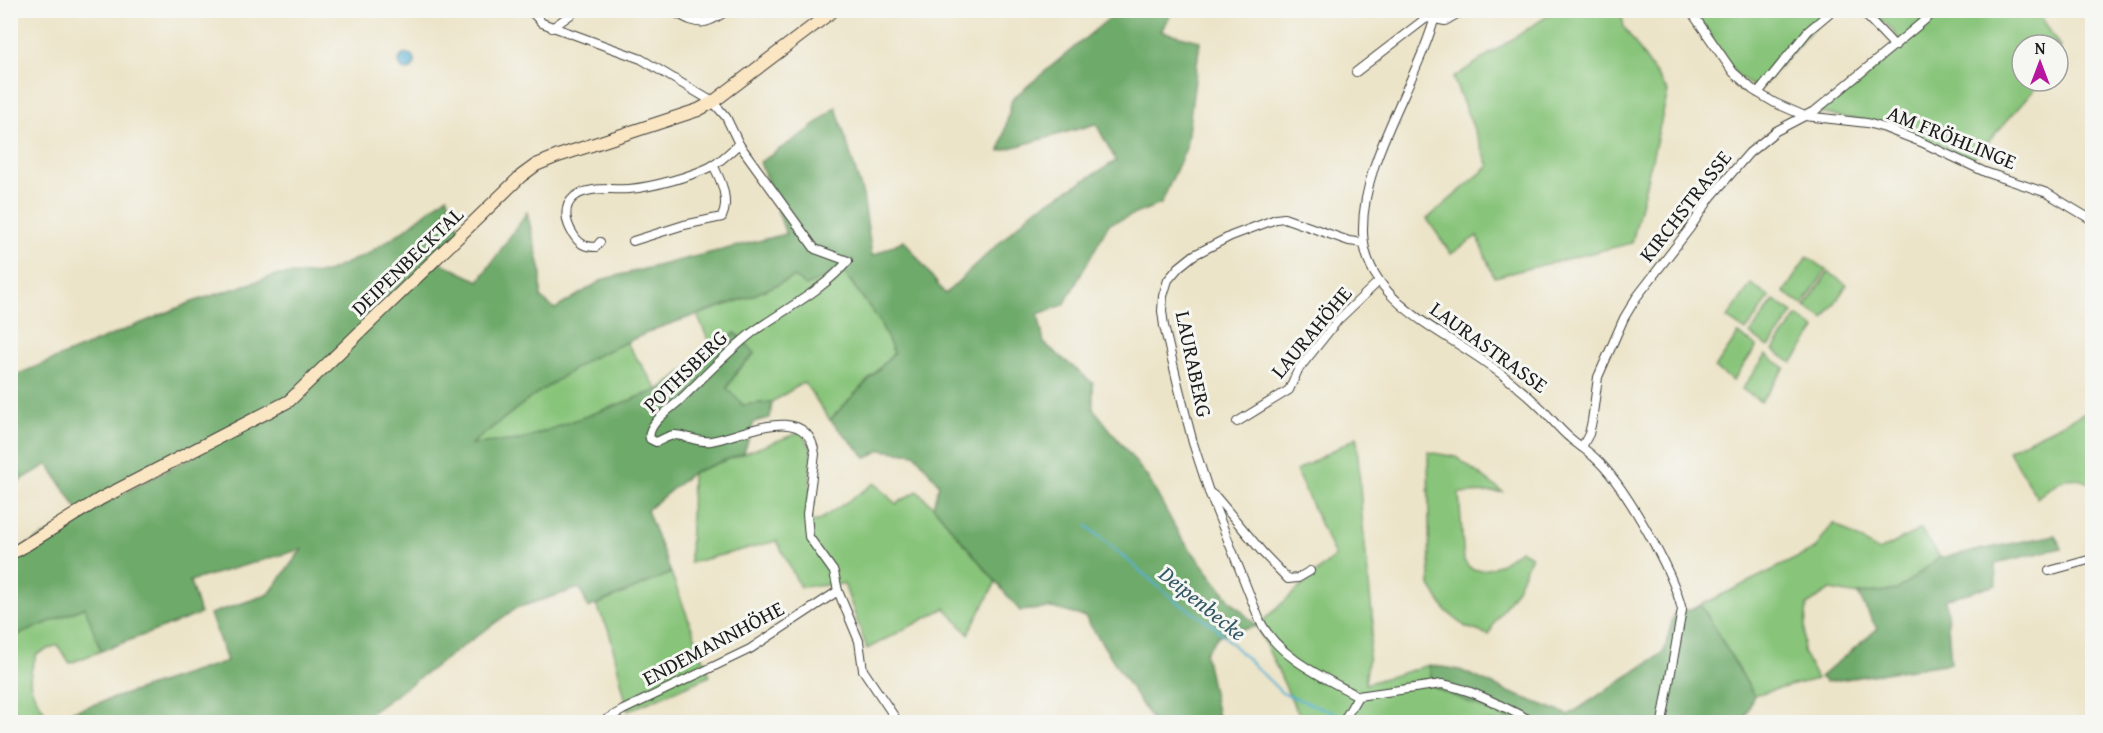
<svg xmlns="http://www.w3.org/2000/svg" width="2103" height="733" viewBox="0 0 2103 733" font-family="'Gentium Book Plus',serif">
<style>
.green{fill:#88c57a;stroke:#52704b;stroke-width:1.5}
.forest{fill:#6eaa6a;stroke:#456343;stroke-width:1.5}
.water{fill:#56b1d4;stroke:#396678;stroke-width:1.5}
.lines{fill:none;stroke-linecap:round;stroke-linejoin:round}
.stream{stroke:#56b1d4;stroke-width:2}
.minor-casing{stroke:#3b3a36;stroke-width:10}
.secondary-casing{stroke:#3b3a36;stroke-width:14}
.minor{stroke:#fff;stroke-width:8}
.secondary{stroke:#fbe6c4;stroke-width:12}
.labels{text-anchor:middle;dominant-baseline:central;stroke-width:6;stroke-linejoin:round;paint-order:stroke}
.street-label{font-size:21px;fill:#1c1c1c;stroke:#f6f6f2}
.water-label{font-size:22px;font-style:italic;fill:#335866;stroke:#f6f6f2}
</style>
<rect width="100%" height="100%" fill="#f6f6f2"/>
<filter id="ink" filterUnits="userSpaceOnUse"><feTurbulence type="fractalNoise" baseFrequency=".0167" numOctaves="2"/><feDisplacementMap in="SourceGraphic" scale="12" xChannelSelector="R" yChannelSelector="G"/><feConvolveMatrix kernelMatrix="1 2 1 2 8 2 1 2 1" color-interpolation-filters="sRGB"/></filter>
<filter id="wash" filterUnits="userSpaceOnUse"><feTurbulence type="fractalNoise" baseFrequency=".008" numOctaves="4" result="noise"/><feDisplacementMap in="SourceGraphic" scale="24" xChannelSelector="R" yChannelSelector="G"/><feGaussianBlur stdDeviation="1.35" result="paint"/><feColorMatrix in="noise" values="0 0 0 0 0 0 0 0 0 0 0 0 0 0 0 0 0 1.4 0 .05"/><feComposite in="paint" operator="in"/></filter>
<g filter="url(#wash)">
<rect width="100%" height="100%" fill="#ece4c8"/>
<g class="green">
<polygon points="1555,11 1621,11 1624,27 1668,92 1632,243 1494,277 1477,236 1451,254 1427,219 1489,166 1453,78"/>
<polygon points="1692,11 1828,11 1758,91 1734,72"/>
<polygon points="1870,11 2039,11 2040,15 2060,47 2058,52 2058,45 2022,45 2022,81 2042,81 1973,159 1873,122 1818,113 1902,46 1893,30"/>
<polygon points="1807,257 1826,270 1803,305 1784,292"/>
<polygon points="839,270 843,271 879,320 894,353 830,420 804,382 772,402 743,405 727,388 738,370 755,353 735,333 713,350 697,315 749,297 794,277"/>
<polygon points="1828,272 1847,285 1824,319 1805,307"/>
<polygon points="1751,284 1770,297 1746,331 1727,318"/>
<polygon points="1774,300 1793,313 1769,347 1750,334"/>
<polygon points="1797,316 1816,329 1792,363 1773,350"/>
<polygon points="1738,334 1757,346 1733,381 1715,368"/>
<polygon points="626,342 658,390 521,440 470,445 529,399 589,359"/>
<polygon points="1766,355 1785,368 1761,402 1742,389"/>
<path d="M 2092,409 L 2092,484 C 2065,472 2058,481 2037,498 L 2008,450 Z"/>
<polygon points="801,432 811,448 809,522 818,521 875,483 896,504 917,491 933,506 996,582 968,634 945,608 867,649 844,584 800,587 777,541 690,563 692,473"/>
<polygon points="1357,437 1362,517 1373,623 1365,684 1429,665 1433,687 1518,722 1312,722 1297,711 1257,626 1335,556 1296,471"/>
<path d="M 1428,452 L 1456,457 L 1503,492 L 1459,493 L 1464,561 C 1467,564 1468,567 1471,568 C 1487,576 1509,559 1520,550 L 1531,556 L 1517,589 L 1495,621 L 1489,635 L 1466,627 L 1446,611 L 1430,586 Z"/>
<polygon points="1833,523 1879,551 1921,529 1940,557 1897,590 1859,595 1830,590 1807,605 1803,651 1817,679 1754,695 1701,605 1815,549"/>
<polygon points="671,573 710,676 628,711 609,631 596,605"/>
<path d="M 86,607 L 101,651 L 70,663 L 57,645 L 37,654 C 21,691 36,692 50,722 L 11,722 L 10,638 Z"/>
</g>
<g class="forest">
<polygon points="1118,11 1173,11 1161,31 1200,41 1186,148 1161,204 1109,224 1064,305 1038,314 1044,343 1093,383 1093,408 1148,478 1180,536 1230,600 1257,626 1219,635 1205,653 1219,722 1153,722 1085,617 1052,608 1020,611 933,506 939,484 915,454 880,450 867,458 830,420 894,353 879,320 843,271 840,270 806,286 794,277 749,297 658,328 589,359 529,399 471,444 521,440 658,390 735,333 755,353 738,370 727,388 743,405 772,402 770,418 754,422 744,453 692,473 647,510 671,573 588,608 580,588 516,608 358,722 50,722 49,719 227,661 210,614 269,594 302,549 190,581 200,614 101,651 85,607 11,638 10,554 277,411 439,262 479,281 527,212 541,271 541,298 555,309 604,279 786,234 760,162 809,130 836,107 863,195 872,256 904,240 945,294 1033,211 1116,161 1096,124 1000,151 1012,99"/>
<polygon points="447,196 461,233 294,395 79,512 48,464 11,486 11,377 192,302 277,275 325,273 369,253 403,231"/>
<polygon points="2055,535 2062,548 1995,563 1996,585 1946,599 1951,663 1826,682 1820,677 1877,629 1858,594 1897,590 1939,558"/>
<polygon points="1701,605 1754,695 1745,718 1740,722 1514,722 1433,687 1429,665 1460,670 1511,693 1569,715 1664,652 1674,615"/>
</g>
<circle class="water" cx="407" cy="62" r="8"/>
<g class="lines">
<g class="stream">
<polyline points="1087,526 1177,602 1214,626 1282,693 1342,716"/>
<polyline points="1352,720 1355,722"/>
</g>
</g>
</g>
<g filter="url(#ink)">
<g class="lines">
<defs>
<g id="minor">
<path d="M 530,10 L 542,23 L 641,59 L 713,102 L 726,117 L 739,144 L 815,249 L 848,261 C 822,291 785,309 753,332 C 726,353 703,378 679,401 C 669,410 646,425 650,439 L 656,442 C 662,440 667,436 674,435 C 686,435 698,443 711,441 C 742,436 807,400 815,454 L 807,514 L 809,537 L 834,572 L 838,591 L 859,641 L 863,670 L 898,722"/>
<path d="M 670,10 C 698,24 701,29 728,10"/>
<path d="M 1437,10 C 1418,83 1361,158 1363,233 C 1365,303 1447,332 1493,368 C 1510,380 1527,394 1542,409 C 1551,418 1560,430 1570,438 C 1578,445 1587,450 1595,458 C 1624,484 1673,571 1682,610 L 1662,722"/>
<polyline points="1690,10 1733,72 1753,90 1775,103 1805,116 1867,123 1885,128 1921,142 1985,172 2047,193 2092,220"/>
<polyline points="1861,10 1895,46"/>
<polyline points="552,28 577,10"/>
<polyline points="1356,72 1425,19 1429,18 1445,21 1464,10"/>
<polyline points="1758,93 1808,31 1833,10"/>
<path d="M 633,241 L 684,225 L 722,217 C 730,200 721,180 713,165"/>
<path d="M 600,242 L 596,247 C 585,247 579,244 573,234 C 566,223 562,207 574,197 C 588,186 613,190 629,189 C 653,187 693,176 714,165 C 723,159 731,151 739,144"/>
<polyline points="1237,422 1289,390 1298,370 1338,320 1379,281"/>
<polyline points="1582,447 1589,434 1592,421 1598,377 1624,318 1636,298 1690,228 1711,197 1749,153 1776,131 1816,110 1937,10"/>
<polyline points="1209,492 1217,498 1263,553 1288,579 1298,578 1310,571"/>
<polyline points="2049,571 2092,559"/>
<path d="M 1358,696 C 1323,677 1279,658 1260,621 L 1209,492 L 1193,443 L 1179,389 L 1164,326 L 1162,311 L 1163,296 L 1168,280 L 1179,267 L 1194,255 L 1231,236 L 1276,219 L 1284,218 L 1349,241 L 1364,243"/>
<path d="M 1358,696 L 1442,684 C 1475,690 1505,708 1534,722"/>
<polyline points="602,722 623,710 750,649 838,591"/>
<polyline points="1343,722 1358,696"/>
</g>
<polyline id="secondary" points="10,553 18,550 100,499 289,401 521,176 536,165 558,156 698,110 713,102 834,10"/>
</defs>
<use href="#minor" class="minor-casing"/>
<use href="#secondary" class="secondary-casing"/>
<use href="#minor" class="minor"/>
<use href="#secondary" class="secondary"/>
</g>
</g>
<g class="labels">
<g class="street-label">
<text transform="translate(1952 137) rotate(22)">AM FRÖHLINGE</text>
<text transform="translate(1685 206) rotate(-52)">KIRCHSTRASSE</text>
<text transform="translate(407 261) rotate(-44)">DEIPENBECKTAL</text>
<text transform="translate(1311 332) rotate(-50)">LAURAHÖHE</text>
<text transform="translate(1489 347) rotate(36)">LAURASTRASSE</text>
<text transform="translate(1194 364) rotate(78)">LAURABERG</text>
<text transform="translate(685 371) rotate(-44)">POTHSBERG</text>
<text transform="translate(713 643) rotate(-28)">ENDEMANNHÖHE</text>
</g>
<g class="water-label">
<text transform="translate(1203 603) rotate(39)">Deipenbecke</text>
</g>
</g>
<rect width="2103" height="733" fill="none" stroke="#f6f6f2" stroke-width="36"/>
<g transform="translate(2040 63)"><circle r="28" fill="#f6f6f2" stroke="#9f9f9c" stroke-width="1.5"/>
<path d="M0-4.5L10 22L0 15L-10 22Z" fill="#b5179e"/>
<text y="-9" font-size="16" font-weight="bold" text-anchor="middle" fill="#1c1c1c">N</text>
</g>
</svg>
